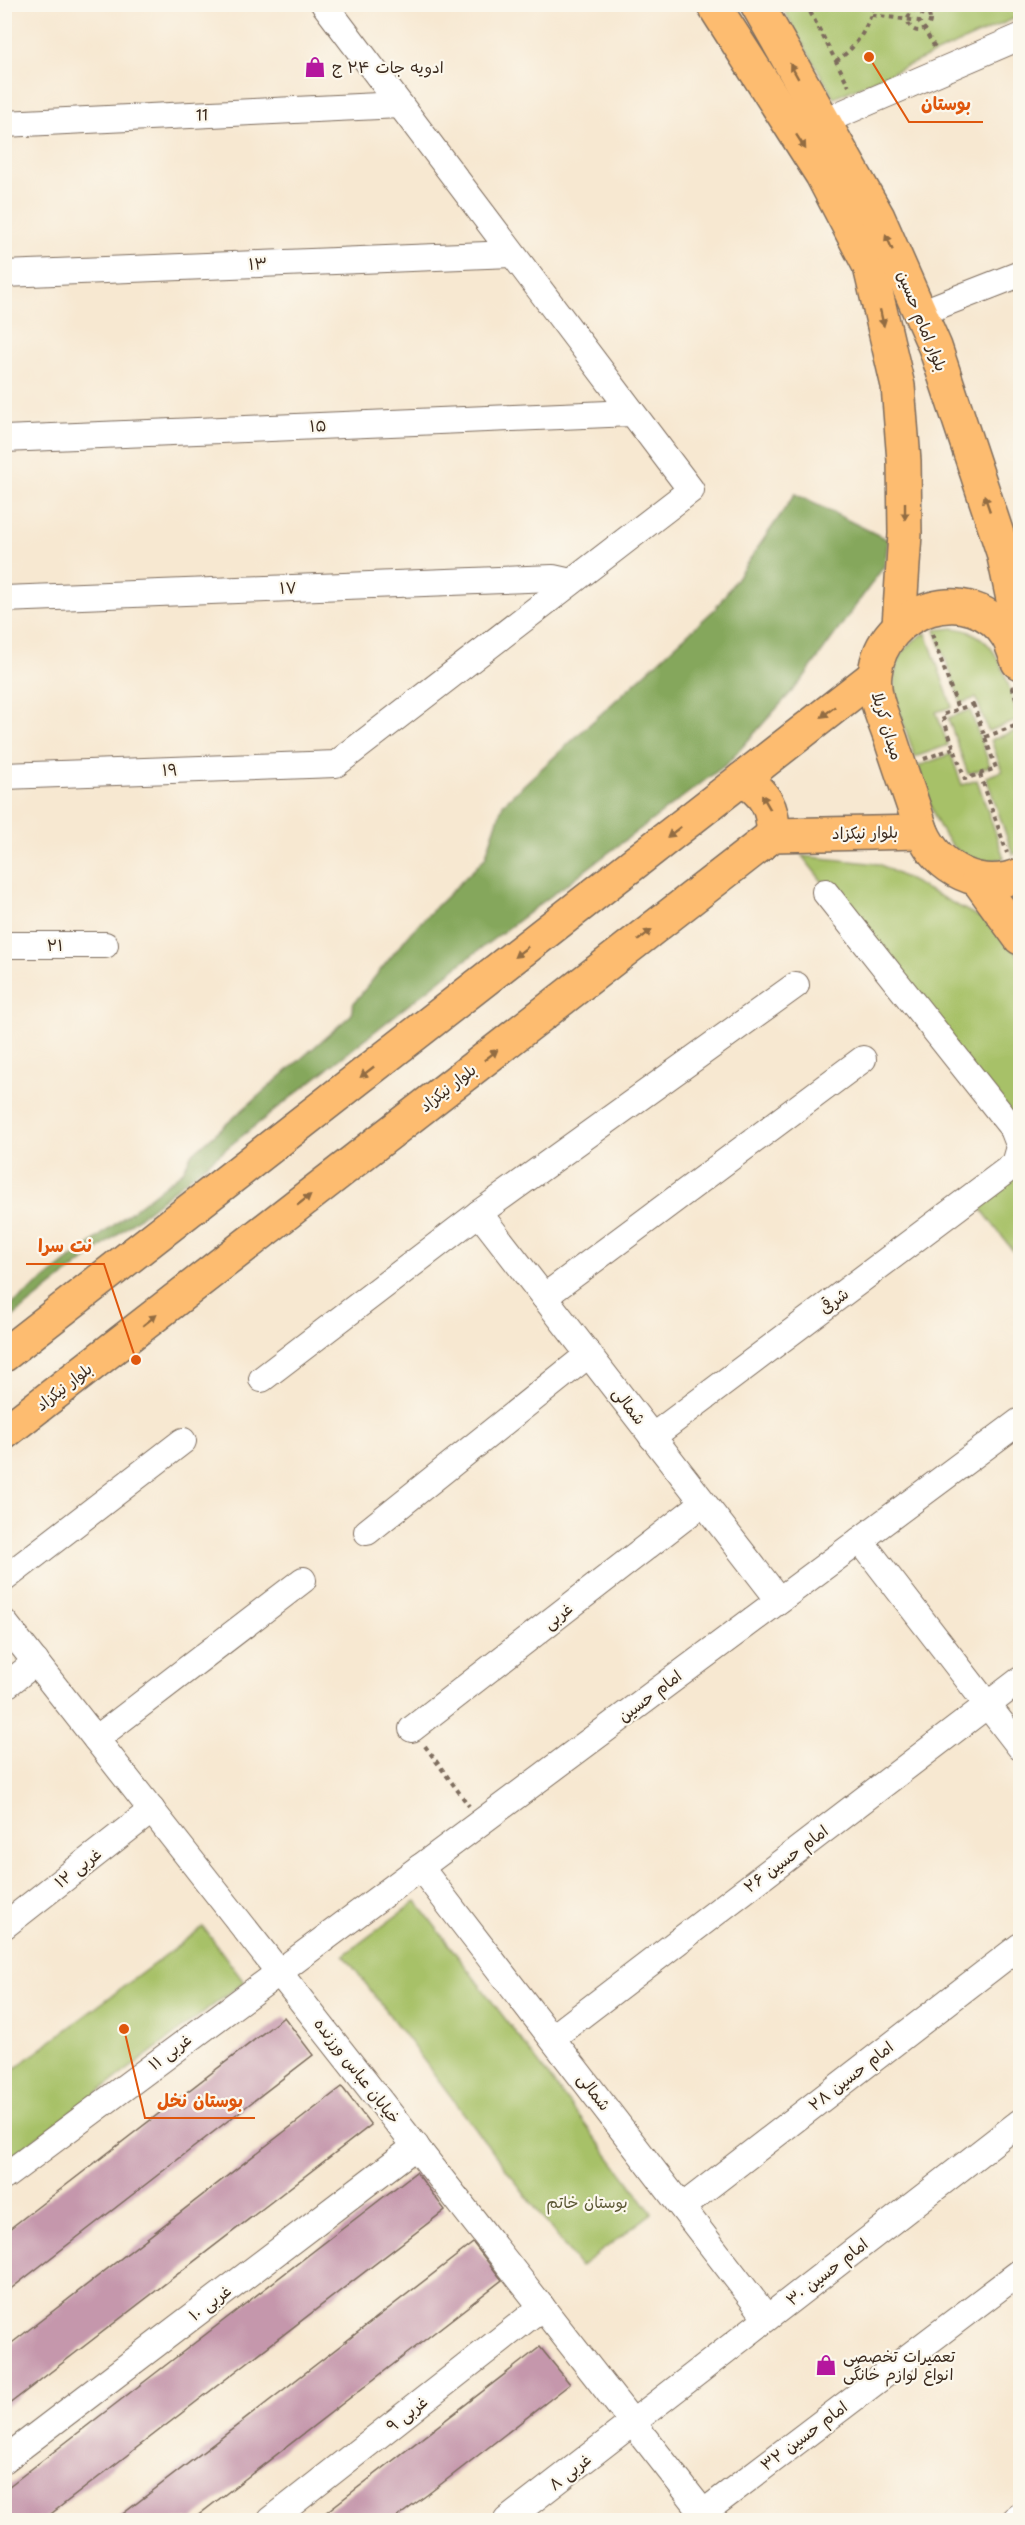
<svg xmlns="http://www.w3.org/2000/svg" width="1025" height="2525" viewBox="0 0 1025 2525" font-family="'Shantell Sans','Playpen Sans Arabic',sans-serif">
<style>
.green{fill:#a7c167;stroke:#717642;stroke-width:1.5}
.forest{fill:#85a75c;stroke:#60683d;stroke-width:1.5}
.building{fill:#c597ac}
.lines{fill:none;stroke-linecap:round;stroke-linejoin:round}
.minor-casing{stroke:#7d6c5d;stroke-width:28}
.major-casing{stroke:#7d6c5d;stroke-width:36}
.path{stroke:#7d6c5d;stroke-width:4;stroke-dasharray:4.5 4.5;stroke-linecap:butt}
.minor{stroke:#fff;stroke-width:26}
.major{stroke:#fdbc70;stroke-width:33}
.oneway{fill:#926c43}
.labels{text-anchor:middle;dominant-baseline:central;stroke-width:4.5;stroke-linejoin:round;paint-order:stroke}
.poi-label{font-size:16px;fill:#3b2a1e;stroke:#fbf7ec;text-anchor:start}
.street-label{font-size:16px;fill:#3b2a1e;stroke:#fbf7ec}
.park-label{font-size:16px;fill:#5b5734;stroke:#fbf7ec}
.leader{fill:none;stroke:#df570d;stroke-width:2}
.callout-dot{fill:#df570d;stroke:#fbf7ec;stroke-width:2}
.callout-label{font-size:18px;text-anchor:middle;font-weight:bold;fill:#df570d;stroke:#fbf7ec;stroke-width:4.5;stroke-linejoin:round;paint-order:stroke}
</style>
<rect width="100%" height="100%" fill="#fbf7ec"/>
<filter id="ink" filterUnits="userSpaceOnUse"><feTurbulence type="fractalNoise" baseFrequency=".0167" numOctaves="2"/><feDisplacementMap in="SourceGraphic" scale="12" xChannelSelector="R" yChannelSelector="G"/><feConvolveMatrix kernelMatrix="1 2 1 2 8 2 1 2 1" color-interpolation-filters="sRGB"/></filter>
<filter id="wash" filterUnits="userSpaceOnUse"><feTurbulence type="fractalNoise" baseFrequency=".008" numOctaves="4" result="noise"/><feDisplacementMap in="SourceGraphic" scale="24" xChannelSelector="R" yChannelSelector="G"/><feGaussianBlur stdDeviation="1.35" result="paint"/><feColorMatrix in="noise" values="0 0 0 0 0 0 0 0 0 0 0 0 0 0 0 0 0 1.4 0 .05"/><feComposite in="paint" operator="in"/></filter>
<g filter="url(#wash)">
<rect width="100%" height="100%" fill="#f7e8d1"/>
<g class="green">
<polygon points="1020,4 1020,16 834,98 781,5"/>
<path d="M 953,628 C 1001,632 1006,682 1019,720 L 988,731 L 976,698 L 961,703 L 935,630 Z"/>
<path d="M 926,633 L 952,707 L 936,712 L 948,745 L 915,757 C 902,715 872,660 926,633 Z"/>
<polygon points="970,710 990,766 968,774 948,718"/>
<polygon points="1020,729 1020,851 1013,855 986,777 1002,771 991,740"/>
<path d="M 951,754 L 962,785 L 977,780 L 1004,858 C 943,874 932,808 918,766 Z"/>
<polygon points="802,856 879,864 981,918 1017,953 1020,964 1020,1131"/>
<polygon points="1020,1169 1020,1260 979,1206"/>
<polygon points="416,1901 652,2213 580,2267 344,1955"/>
<polygon points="203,1927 244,1982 5,2162 5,2076"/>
</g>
<polygon class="forest" points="795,494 888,540 885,565 802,680 728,763 459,965 5,1323 5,1310 183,1171 191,1155 351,1015 353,1004 411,932 485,858 503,804 716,608"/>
<g id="blocks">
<g class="building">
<polygon points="284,2017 313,2055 4,2294 4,2233"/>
<polygon points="342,2087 371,2125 4,2408 4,2349"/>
<polygon points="416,2172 445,2210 43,2520 4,2520 4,2490"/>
<polygon points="473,2243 502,2280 417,2346 192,2520 115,2520"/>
<polygon points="540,2347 570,2384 427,2495 393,2520 316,2520"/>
</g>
</g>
</g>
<g filter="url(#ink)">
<use href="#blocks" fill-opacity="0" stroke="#7d6c5d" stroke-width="1.5"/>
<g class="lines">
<defs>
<g id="minor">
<polyline points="822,122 1020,37"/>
<polyline points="4,124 400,105"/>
<polyline points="4,274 512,254"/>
<polyline points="920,313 1020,274"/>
<polyline points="4,439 632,413"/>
<polyline points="4,599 553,578 571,582"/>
<polyline points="4,776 336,764 691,490 324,4"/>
<polyline points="4,945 105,945"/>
<polyline points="479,1213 779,1600"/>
<polyline points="544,1297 863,1059"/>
<polyline points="262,1379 479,1213 796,985"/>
<polyline points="652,1437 1015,1164 1020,1147 1013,1129 825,892"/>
<polyline points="367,1532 589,1354"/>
<polyline points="860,1540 1020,1747"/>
<polyline points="4,1579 183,1441"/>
<polyline points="4,1622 709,2520"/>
<polyline points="4,1687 36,1662"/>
<polyline points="412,1729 703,1503"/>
<polyline points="96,1739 303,1580"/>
<polyline points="420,1867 767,2318"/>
<polyline points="4,1926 152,1810"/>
<polyline points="552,2038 1020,1680"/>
<polyline points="4,2177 1020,1421"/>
<polyline points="682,2207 1020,1946"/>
<polyline points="4,2460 416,2146"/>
<polyline points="703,2513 1020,2272"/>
<polyline points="271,2520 542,2307"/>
<polyline points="507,2520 1020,2122"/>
<polyline points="1015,2520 1020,2516"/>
</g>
<g id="major">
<polyline points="713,4 822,175 870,267 898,386 904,461 905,534 899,625"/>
<polyline points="757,4 878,217 935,347 1003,552 1018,623 1018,662"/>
<path d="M 1017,659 C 1014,652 1012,644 1008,637 C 972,579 881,608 875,674 C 872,696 884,719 891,740 C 901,771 912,801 922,832 C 939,870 980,891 1020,875"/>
<path d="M 742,779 C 765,793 774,808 773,835"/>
<polyline points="978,880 1020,938"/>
<polyline points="4,1355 874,676"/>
<polyline points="4,1433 773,835 922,832"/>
</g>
</defs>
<use href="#minor" class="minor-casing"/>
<use href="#major" class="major-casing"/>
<g class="path">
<polyline points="806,4 849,86"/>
<polyline points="928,4 919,21 936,49"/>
<polyline points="1020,4 1020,6"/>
<circle cx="919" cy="20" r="11"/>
<polyline points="872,15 919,21"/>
<path d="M 836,61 C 857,47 868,28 874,4"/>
<polyline points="932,634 958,709"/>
<polyline points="1012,686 1020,710"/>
<polygon points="973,704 996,768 965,779 942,715"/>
<polyline points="985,737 1020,724"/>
<polyline points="924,759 954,748"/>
<polyline points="980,774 1007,853"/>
<polyline points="425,1746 469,1806"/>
</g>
<use href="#minor" class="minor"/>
<use href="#major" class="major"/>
</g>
<defs><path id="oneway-solid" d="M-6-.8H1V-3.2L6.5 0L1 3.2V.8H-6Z" transform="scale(1.5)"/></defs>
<g class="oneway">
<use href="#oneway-solid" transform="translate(794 71) rotate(-119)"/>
<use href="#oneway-solid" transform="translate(801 142) rotate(57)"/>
<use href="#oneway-solid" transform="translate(889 242) rotate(-114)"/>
<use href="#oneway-solid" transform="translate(882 318) rotate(77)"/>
<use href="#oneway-solid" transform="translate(987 503) rotate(-109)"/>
<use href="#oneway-solid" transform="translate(905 511) rotate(90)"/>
<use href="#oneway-solid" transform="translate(828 712) rotate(142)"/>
<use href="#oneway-solid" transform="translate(766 802) rotate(-120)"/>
<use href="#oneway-solid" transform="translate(674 832) rotate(142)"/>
<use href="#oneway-solid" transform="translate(645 935) rotate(-38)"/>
<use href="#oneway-solid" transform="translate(521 952) rotate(142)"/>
<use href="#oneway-solid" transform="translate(491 1055) rotate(-38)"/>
<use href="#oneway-solid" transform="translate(367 1072) rotate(142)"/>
<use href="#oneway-solid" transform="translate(304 1200) rotate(-38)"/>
<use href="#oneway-solid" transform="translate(150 1320) rotate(-38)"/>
</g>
</g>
<defs>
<symbol id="shop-bare" viewBox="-9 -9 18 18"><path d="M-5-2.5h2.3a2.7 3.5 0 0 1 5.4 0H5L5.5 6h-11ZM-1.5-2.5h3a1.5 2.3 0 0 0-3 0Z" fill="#b5179e" stroke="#fbf7ec" stroke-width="2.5" paint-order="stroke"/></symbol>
</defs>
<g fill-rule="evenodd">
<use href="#shop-bare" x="300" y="52" width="30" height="30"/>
<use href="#shop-bare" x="811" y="2350" width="30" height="30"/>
</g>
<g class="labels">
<g class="poi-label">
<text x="332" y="67">ادویه جات ۲۴ ج</text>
<text x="843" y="2356">تعمیرات تخصصی<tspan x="843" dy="18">انواع لوازم خانگی</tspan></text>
</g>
<g class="street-label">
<text transform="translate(202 115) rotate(-3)">11</text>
<text transform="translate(258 264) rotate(-2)">۱۳</text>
<text transform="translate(922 321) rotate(68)">بلوار امام حسین</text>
<text transform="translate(318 426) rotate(-2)">۱۵</text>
<text transform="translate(288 588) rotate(-2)">۱۷</text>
<text transform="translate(887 726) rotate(73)">میدان کربلا</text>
<text transform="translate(170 770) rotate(-2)">۱۹</text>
<text transform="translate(865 833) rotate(-1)">بلوار نیکزاد</text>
<text x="55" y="945">۲۱</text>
<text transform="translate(448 1088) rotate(-38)">بلوار نیکزاد</text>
<text transform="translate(834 1301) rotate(-37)">شرقی</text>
<text transform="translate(64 1387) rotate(-38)">بلوار نیکزاد</text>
<text transform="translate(629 1406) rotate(52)">شمالی</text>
<text transform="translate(558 1616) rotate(-38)">غربی</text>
<text transform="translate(650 1696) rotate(-37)">امام حسین</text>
<text transform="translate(786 1859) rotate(-37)">امام حسین ۲۶</text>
<text transform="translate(78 1868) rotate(-38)">غربی ۱۲</text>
<text transform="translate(170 2052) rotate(-37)">غربی ۱۱</text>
<text transform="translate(357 2071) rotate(52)">خیابان عباس ورزنده</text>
<text transform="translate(851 2076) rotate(-38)">امام حسین ۲۸</text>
<text transform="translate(594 2092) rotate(52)">شمالی</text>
<text transform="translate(827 2272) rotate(-38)">امام حسین ۳۰</text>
<text transform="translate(210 2303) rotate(-37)">غربی ۱۰</text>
<text transform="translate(407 2414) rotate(-38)">غربی ۹</text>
<text transform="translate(804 2436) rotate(-37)">امام حسین ۳۲</text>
<text transform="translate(570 2472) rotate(-38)">غربی ۸</text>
</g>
<g class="park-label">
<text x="587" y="2202">بوستان خاتم</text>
</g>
</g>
<path class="leader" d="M869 57L909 122H983M136 1360L104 1264H26M124 2029L145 2118H255"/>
<g class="callout-dot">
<circle cx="869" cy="57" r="6"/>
<circle cx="136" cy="1360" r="6"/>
<circle cx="124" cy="2029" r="6"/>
</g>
<g class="callout-label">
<text x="946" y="110">بوستان</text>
<text x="65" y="1252">نت سرا</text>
<text x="200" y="2107">بوستان نخل</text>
</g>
<rect width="1025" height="2525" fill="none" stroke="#fbf7ec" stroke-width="24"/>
</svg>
